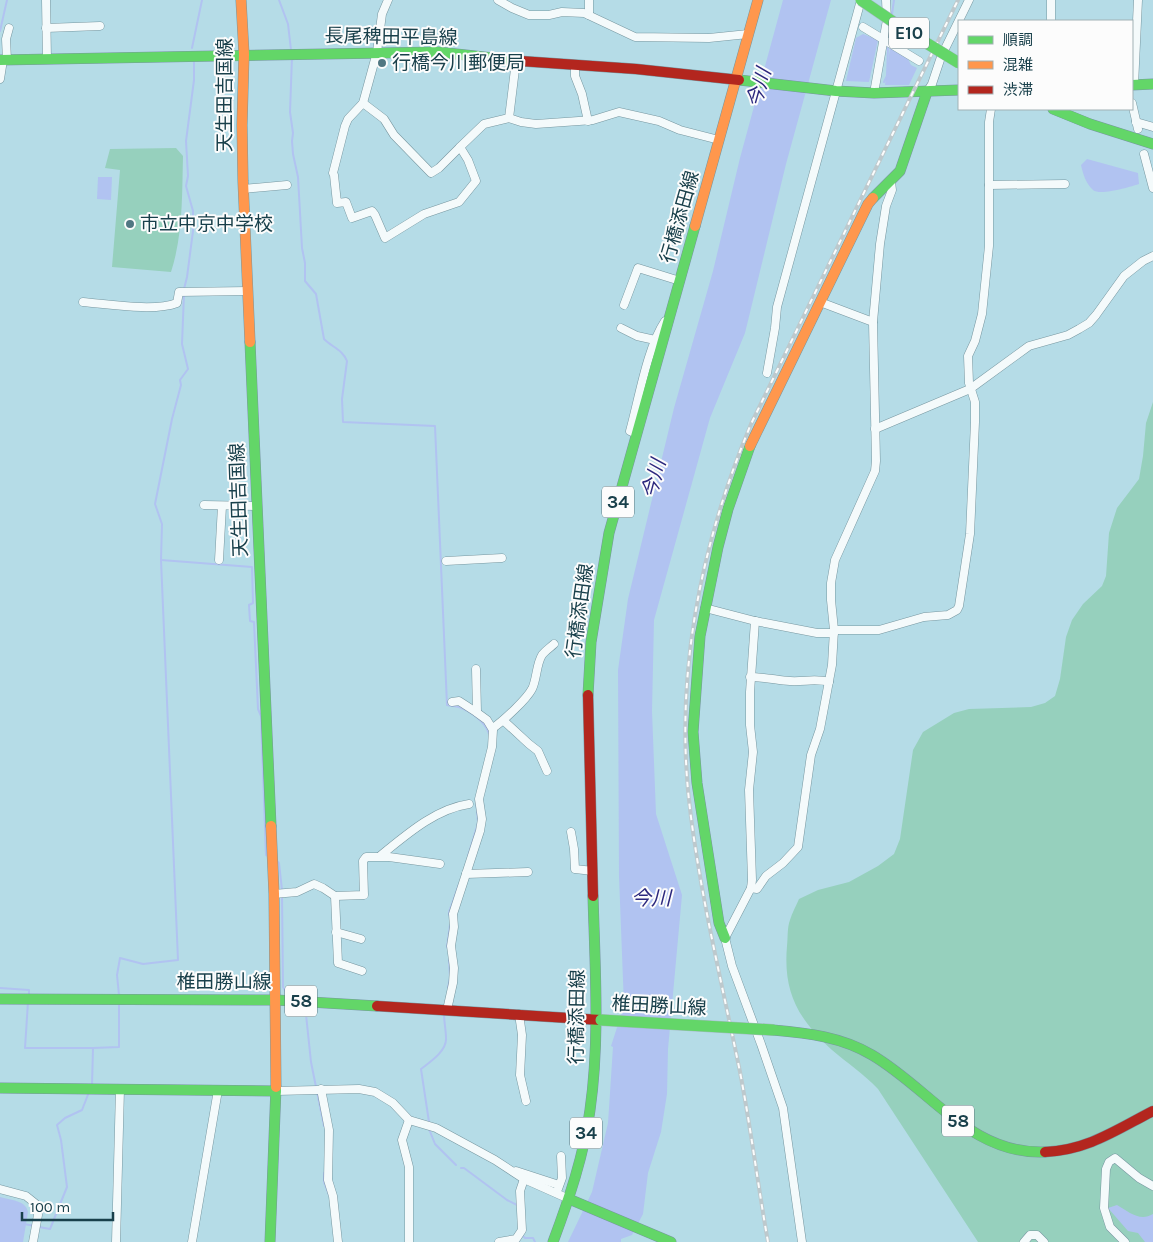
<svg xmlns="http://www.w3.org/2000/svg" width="1153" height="1242" viewBox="0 0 1153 1242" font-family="Karla,'Noto Sans JP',sans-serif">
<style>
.green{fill:#96d0bd}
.water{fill:#b1c3f1}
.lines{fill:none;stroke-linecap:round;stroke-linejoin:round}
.stream{stroke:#b1c3f1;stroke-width:2}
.street-casing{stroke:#7797a0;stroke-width:9}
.fast-casing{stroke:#7797a0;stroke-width:11}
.slow-casing{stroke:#7797a0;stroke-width:11}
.jam-casing{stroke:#7797a0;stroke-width:11}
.street{stroke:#f4fafb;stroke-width:8}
.fast{stroke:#63d668;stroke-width:10}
.slow{stroke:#ff974d;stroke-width:10}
.jam{stroke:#b3261e;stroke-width:10}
.rail-casing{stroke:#bdc9cd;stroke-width:4}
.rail{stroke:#fcfcfc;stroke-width:2;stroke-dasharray:5.5;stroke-linecap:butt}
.fast-bridge-casing{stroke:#a3bac1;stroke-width:12;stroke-linecap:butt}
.fast-bridge{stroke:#63d668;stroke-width:11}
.poi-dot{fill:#507782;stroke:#fcfcfc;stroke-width:2}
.labels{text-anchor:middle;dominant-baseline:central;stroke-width:4;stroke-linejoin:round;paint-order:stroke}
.shield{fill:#fcfcfc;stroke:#5d7880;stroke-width:1}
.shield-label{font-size:18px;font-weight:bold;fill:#19404b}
.street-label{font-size:19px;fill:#19404b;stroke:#fcfcfc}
.poi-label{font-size:19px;fill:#19404b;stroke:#fcfcfc;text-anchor:start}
.water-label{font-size:20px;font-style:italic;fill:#2b277d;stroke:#fcfcfc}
</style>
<rect width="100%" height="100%" fill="#b5dce7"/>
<g class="green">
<path d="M 176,148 L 183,156 C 182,195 183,235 171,272 L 112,267 L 120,170 L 105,168 L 110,149 Z"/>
<path d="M 1153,402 L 1153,1242 L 978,1242 L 878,1089 C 864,1074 847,1063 832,1050 C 798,1019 783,992 787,946 C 788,938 787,928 790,920 C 792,913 796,906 799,899 L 818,890 L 849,882 L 878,866 L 894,854 L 900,839 L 913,750 L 923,732 L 954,713 L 969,709 L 1031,707 L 1045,703 L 1055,696 L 1060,679 L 1066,637 L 1072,620 L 1083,604 L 1102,586 L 1106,576 L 1109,533 L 1117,508 L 1139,479 L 1143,456 L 1146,423 Z"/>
</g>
<g class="water">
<polygon points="783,0 831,0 786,164 745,333 710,418 654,620 652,711 656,814 682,895 668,1049 667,1094 661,1132 648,1173 643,1214 632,1235 621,1239 621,1242 568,1242 592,1192 608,1123 613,1047 611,1046 624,1006 619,876 618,670 628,599 674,408 713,271 740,158"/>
<polygon points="863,34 878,40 869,82 846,81 856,38"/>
<polygon points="890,48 908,59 911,65 917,68 909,85 885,85"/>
<path d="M 1087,159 L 1138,173 L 1139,184 C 1130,187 1100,196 1093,190 C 1086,184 1083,174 1081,165 Z"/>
<polygon points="98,177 112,177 111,200 97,199"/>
<path d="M 0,1197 C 10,1200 26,1200 28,1212 L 23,1242 L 0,1242 Z"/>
<path d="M 1117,1205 C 1129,1212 1140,1222 1153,1214 L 1153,1242 L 1145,1242 L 1138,1233 L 1128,1231 L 1108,1208 Z"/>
</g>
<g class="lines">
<g class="stream">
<polyline points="279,0 288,24 291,50"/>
<polyline points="892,14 894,0"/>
<polyline points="0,31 7,0"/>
<polyline points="889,38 891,26"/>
<polyline points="192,48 202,0"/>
<path d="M 292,57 L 290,112 L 293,133 L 292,141 L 293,154 L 298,177 L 302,248 L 305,263 L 305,281 L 316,294 L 324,339 C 332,347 343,350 347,361 L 342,399 L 343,422 L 435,426 L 447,705 C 450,706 455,706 459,707 C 470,711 486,722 489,734"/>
<polyline points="884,82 887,76 888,48"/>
<polyline points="184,289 187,277 193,231 193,211 186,186 188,176 186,141 194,80 194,62"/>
<polyline points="161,560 252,567 253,603 249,605 250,621 254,622 258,709 261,716 266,855 268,856"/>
<polyline points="468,856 478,823 476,797"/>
<polyline points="277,861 279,863 282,890"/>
<polyline points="282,895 283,987 286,992 303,993 304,998"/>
<polyline points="449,915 449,912 459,884"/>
<polyline points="447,947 450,925"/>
<polyline points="448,987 450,979 449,957"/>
<polyline points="0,988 29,990 29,995"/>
<polyline points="119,995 117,975 120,958 143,964 178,960 161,560 162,524 155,504 172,419 181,385 180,380 188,369 182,344 184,294"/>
<polyline points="28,1002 25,1048 93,1048 92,1085"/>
<polyline points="305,1005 311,1062 316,1087"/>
<polyline points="93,1048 119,1047 119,1004"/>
<polyline points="317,1092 324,1126"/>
<path d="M 429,1122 L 421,1069 C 430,1062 447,1051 446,1038 C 446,1030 444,1022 444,1014"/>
<polyline points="429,1129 435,1144 456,1165"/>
<polyline points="461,1168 464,1168 507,1200 519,1206"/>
<polyline points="324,1173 324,1182 329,1195"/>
<polyline points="24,1224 35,1226"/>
<polyline points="39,1227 50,1229 67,1187 61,1140 57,1125 65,1118 82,1110 89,1092"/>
<polyline points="523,1236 525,1238 533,1238 535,1242"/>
</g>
<defs>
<g id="street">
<polyline points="46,0 47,59"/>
<polyline points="388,0 382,14 377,52 363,103 348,119 345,126 333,173 334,175 337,203 346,202 352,218 372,211 375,215 385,238 424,214 459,202 476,181 468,160 460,147 484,124 509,118 516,61"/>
<polyline points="498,0 512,8 529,15 549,15 562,12 584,13 635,37 709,38 748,34"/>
<polyline points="1051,0 1051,21"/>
<polyline points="589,15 589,0"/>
<polyline points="863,27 919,61"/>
<polyline points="46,28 100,26"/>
<polyline points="7,60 6,39 9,28"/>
<polyline points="575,65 575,76 582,94 588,121"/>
<polyline points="0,79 3,60"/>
<polyline points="1134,85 1138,0"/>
<polyline points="927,92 932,84 941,57 969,0"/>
<polyline points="874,93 887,20 886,0"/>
<polyline points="363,103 384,119 394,135 431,173 439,168 460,147"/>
<polyline points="1132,103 1138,129"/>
<polyline points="509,118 521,122 536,124 593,120 619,112 659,121 680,130 719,140"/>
<polyline points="1136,122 1153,127"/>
<polyline points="1144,154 1153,188"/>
<polyline points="989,185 1065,184"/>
<polyline points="243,189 287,185"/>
<path d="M 83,302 C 108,304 154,312 177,303 L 179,292 L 248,291"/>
<polyline points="820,302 873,322"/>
<polyline points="624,305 638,268 680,281"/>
<polyline points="621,328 637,336 655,340"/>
<polyline points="767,373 775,328 777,307 861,0"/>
<polyline points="875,429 970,389 1029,346 1068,335 1079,329 1089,323 1096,315 1124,276 1143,261 1153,256"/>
<path d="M 637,434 L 630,431 C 639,399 647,348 665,321 L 666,321"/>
<polyline points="204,505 257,506"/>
<polyline points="219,560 222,506"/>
<polyline points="446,561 502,558"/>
<polyline points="705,608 755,621 817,633 834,633"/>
<polyline points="755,621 750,692 750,725 753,752 749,790 752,880 751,888 725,938 732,966 761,1044 783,1108 802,1242"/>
<polyline points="834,630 879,630 924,617 948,615 957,610 959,606 970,534 975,422 975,402 969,383 968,356 975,341 982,314 989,246 989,122 991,109"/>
<polyline points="476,669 477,712"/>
<path d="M 750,677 C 764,677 777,680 790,681 C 804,682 816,678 829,682"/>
<polyline points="504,721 529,744 538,751 547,771"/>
<path d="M 493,728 C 503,721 526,700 532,689 C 537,679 536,665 542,655 C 545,651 551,647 554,644"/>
<polyline points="571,832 574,849 575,869 593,871"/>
<path d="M 380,856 C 406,835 435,809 469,804"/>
<polyline points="466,874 528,872"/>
<polyline points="751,888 757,889 766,876 783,863 798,847 811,755 820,729 832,665 834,630 831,600 831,583 835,560 875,471 876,461 873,322 880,244 886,206 892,190 891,182"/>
<polyline points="274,894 297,892 314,884 323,888 335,896 364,895 363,861 366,857 389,857 440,864"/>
<polyline points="335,896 338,963 362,971"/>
<polyline points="336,932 361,939"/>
<polyline points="447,1010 453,983 454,968 451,946 454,927 453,914 480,831 482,819 479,799 492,747 493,730 487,720 476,712 459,701 452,702"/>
<polyline points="519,1014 522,1035 520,1075 526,1101"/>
<polyline points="321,1089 329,1130 328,1180 333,1196 338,1242"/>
<polyline points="276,1091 359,1089 375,1092 393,1103 409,1120 436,1128 495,1160 524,1179 569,1199"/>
<polyline points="516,1171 559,1185"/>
<polyline points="0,1189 26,1196 36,1204 38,1215 33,1242"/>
<polyline points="558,1189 562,1178 561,1156"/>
<polyline points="116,1242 120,1089"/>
<polyline points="192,1242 218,1090"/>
<polyline points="409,1242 409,1167 402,1140 409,1120"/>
<polyline points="499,1242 516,1239 522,1230 520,1191 524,1179"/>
<polyline points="1024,1242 1030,1235 1037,1235 1044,1242"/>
<polyline points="1125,1242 1110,1227 1104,1208 1106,1169 1109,1162 1115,1158 1139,1178 1153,1186"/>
</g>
<g id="fast">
<polyline points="0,60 438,52 520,61"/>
<polyline points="739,80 836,91 874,93 959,90"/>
<polyline points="1132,85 1153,84"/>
<polyline points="1053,109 1090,124 1153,144"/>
<polyline points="873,198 900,171 927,92"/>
<polyline points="250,342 271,826"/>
<polyline points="588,695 591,642 609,533 695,226"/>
<polyline points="725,938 719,923 697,783 693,732 700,636 718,547 728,509 750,446"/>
<polyline points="0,999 276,1000 377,1006"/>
<path d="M 773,1030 C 808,1033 842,1037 872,1055 C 930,1089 971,1155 1045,1152"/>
<polyline points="0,1088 276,1091"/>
<polyline points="569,1199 671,1242"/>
<polyline points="270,1242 276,1087"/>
<path d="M 553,1242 C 569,1199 584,1155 590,1110 C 600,1040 595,967 593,896"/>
</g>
<g id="slow">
<polyline points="241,0 244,54 242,125 243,181 250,342"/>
<polyline points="695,226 758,0"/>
<polyline points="750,446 868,204 873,198"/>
<polyline points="271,826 274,894 276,1087"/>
</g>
<g id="jam">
<polyline points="520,61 636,69 739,80"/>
<polyline points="588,695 593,896"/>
<polyline points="377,1006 601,1020"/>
<path d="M 1045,1152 C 1088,1150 1116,1130 1153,1111"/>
</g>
</defs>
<use href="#street" class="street-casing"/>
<use href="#fast" class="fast-casing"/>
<use href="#slow" class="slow-casing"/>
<use href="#jam" class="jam-casing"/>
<use href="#street" class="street"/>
<use href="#fast" class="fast"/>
<use href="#slow" class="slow"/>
<use href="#jam" class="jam"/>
<defs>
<path id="rail" d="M 768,1242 C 758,1186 751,1129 740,1072 C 723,988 702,903 691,817 C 673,683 699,548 751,424 L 958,0"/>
</defs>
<use href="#rail" class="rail-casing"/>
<use href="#rail" class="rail"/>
<defs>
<g id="fast-bridge">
<polyline points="861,0 905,30 959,63"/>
<polyline points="601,1020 773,1030"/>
</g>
</defs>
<use href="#fast-bridge" class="fast-bridge-casing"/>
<use href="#fast-bridge" class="fast-bridge"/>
</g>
<g class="poi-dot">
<circle cx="382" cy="63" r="5"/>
<circle cx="130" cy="224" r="5"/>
</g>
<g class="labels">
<g class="shield">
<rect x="889" y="17.5" width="40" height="31" rx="4"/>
<rect x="602" y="486.5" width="32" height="31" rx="4"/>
<rect x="285" y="985.5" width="32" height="31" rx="4"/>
<rect x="942" y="1105.5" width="32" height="31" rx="4"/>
<rect x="570" y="1117.5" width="32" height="31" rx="4"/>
</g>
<g class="shield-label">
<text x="909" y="33">E10</text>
<text x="618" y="502">34</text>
<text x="301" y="1001">58</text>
<text x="958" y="1121">58</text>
<text x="586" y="1133">34</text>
</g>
<g class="street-label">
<text transform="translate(391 37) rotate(1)">長尾稗田平島線</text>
<text transform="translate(225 95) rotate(-90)">天生田吉国線</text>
<text transform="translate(680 217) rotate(-74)">行橋添田線</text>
<text transform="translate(239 500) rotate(-92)">天生田吉国線</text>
<text transform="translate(580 611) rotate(-82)">行橋添田線</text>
<text x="224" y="982">椎田勝山線</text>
<text transform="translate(659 1006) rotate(3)">椎田勝山線</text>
<text transform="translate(577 1017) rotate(-89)">行橋添田線</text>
</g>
<g class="poi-label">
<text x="392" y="63">行橋今川郵便局</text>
<text x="140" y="224">市立中京中学校</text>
</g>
<g class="water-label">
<text transform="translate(759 88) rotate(-74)">今川</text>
<text transform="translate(654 479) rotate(-75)">今川</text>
<text x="651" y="898">今川</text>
</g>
</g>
<rect x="958" y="20" width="175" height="90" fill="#fcfcfc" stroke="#a1b1b5"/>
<rect x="968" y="36" width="25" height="8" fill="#63d668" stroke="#a1b1b5"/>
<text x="1003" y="45" font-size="15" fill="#19404b">順調</text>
<rect x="968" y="61" width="25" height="8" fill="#ff974d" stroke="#a1b1b5"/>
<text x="1003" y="70" font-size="15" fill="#19404b">混雑</text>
<rect x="968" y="86" width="25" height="8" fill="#b3261e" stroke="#a1b1b5"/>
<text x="1003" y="95" font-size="15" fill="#19404b">渋滞</text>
<path d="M22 1212v8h91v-8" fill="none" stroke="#19404b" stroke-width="2.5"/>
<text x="30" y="1212" font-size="15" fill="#19404b" stroke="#fcfcfc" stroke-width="4" paint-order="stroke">100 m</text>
</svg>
